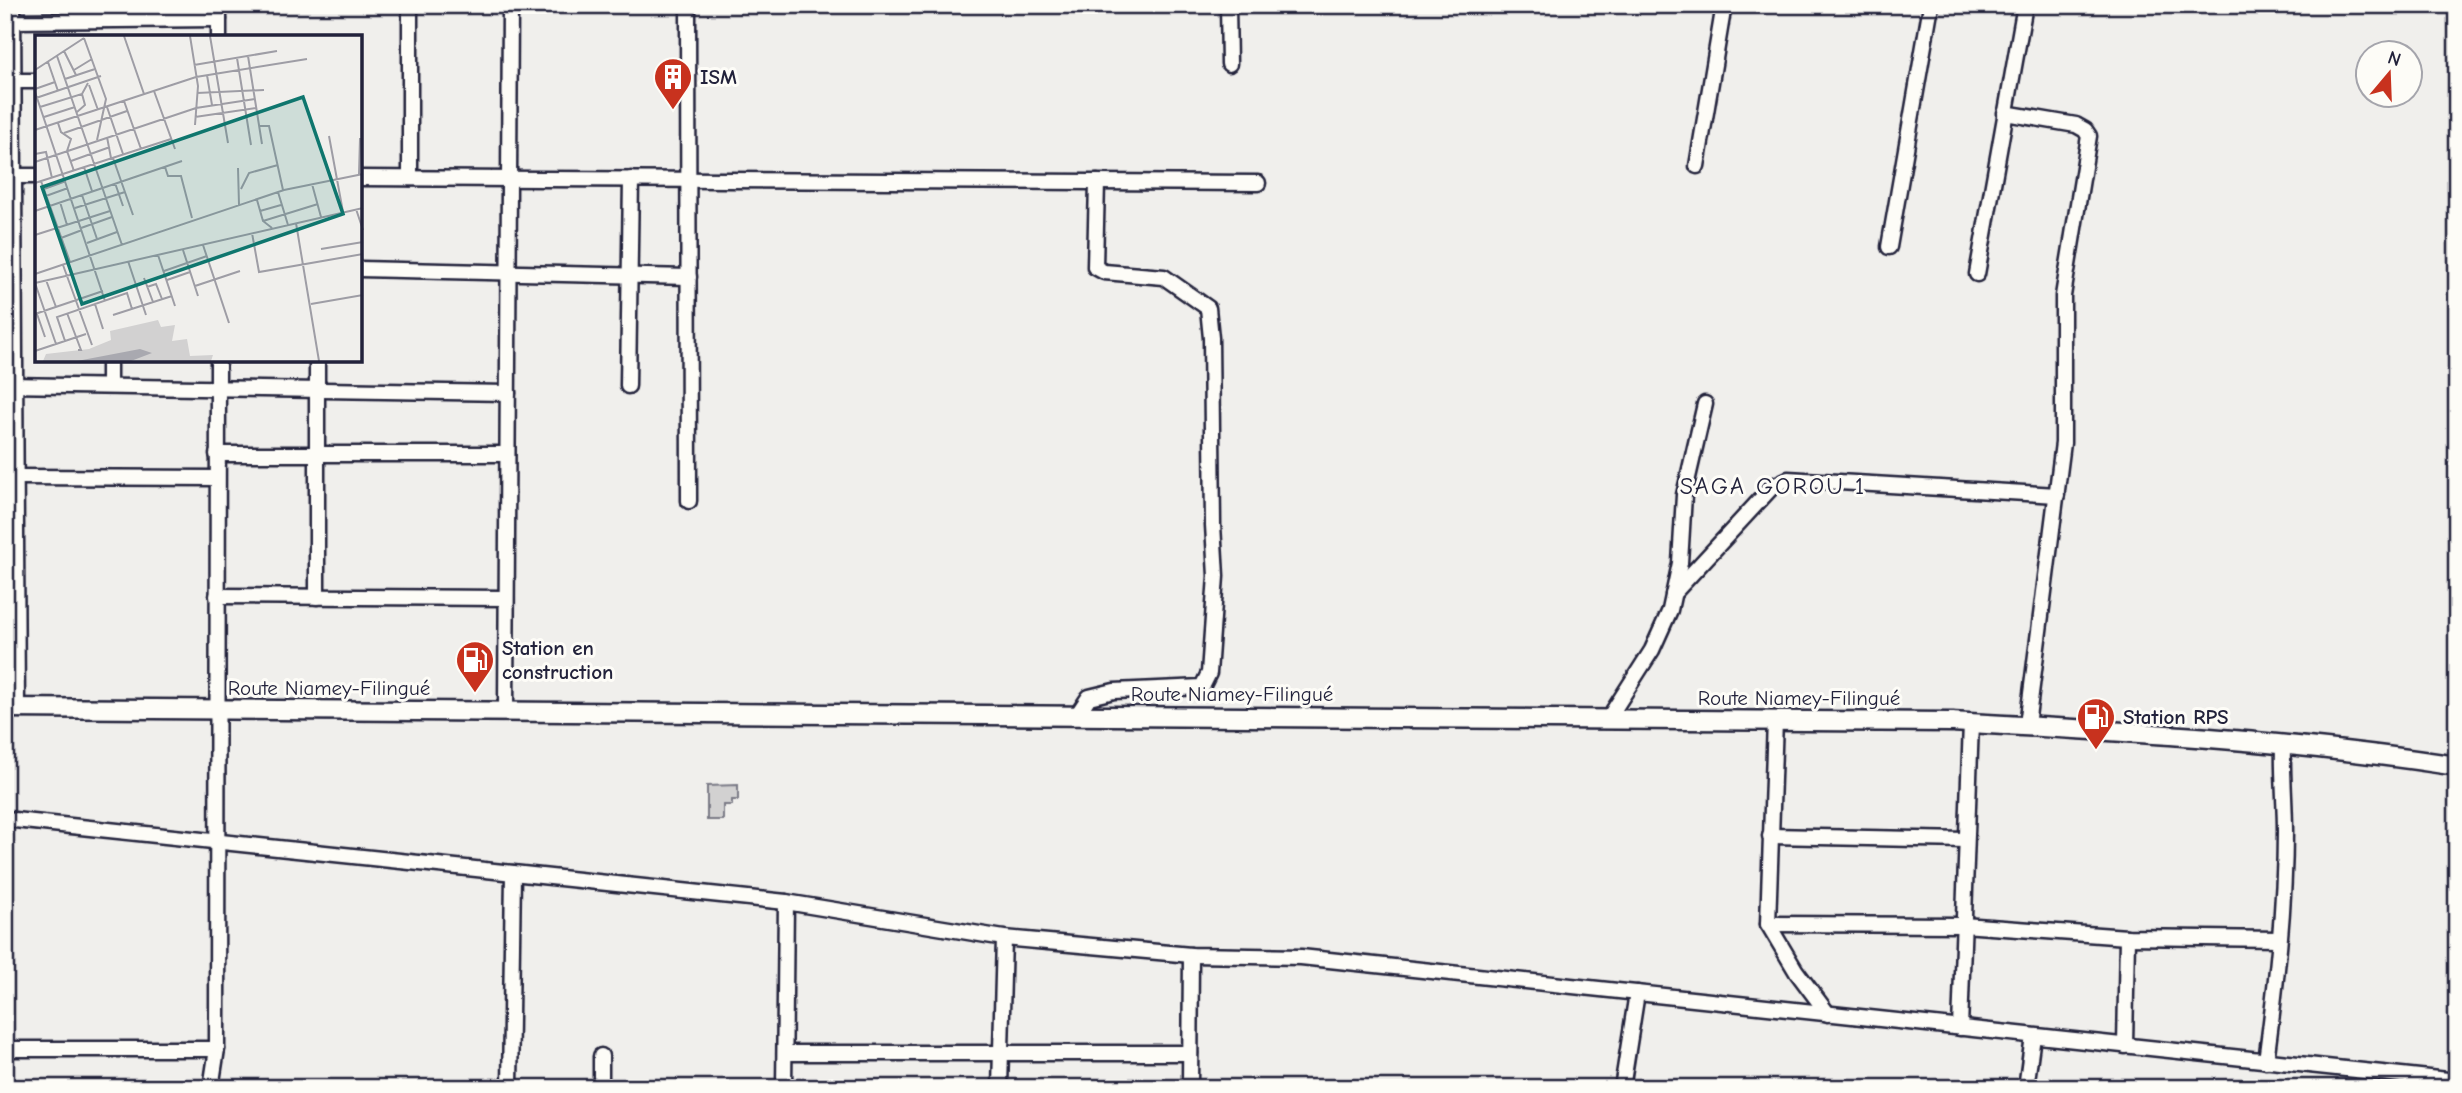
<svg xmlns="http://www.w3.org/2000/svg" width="2462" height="1093" viewBox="0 0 2462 1093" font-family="'Comic Neue',sans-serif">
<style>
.green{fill:#d2d1d1;stroke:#7a7a86;stroke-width:2}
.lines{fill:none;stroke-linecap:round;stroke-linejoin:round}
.minor-casing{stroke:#22223b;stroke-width:19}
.major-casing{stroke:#22223b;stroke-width:23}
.minor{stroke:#fdfcf7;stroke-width:14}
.major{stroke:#fdfcf7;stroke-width:18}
.labels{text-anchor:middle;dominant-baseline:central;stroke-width:6;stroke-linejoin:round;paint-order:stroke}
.poi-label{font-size:21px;font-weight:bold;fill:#22223b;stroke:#fdfcf7;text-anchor:start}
.street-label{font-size:21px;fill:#22223b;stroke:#fdfcf7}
.quarter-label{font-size:24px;letter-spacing:2px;fill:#22223b;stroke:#fdfcf7}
.inset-road{fill:none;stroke:#9e9da5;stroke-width:2}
.view{fill:#0f766e;fill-opacity:0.15;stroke:#0f766e;stroke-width:3.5}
.inset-edge{fill:none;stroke:#22223b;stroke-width:3.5}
</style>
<rect width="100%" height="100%" fill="#f0efec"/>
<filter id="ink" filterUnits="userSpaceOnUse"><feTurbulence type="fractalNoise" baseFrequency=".0143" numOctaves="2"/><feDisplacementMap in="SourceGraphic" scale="14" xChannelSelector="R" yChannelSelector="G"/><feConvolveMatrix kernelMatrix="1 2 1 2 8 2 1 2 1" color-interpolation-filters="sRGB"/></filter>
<g filter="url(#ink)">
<polygon class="green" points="738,785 738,800 732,800 732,805 723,805 723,820 707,820 707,786"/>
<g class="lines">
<defs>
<g id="minor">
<polyline points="13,5 17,709"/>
<polyline points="688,5 689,501"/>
<polyline points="1228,5 1229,64"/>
<polyline points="13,21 219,19"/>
<polyline points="219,37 219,5"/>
<polyline points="14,81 37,81"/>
<polyline points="2005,113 2076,125 2085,130 2089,136 2063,296 2063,443 2027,725"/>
<polyline points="1697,166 1724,5"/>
<polyline points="7,176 37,176"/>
<polyline points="360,178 1258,183"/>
<polyline points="410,178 410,5"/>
<polyline points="1889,247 1931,5"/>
<polyline points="360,269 689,277"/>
<polyline points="1977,274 2025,5"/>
<polyline points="5,385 508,393"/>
<polyline points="109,386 109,360"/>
<polyline points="628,386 631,179"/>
<polyline points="217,454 507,454"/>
<polyline points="16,477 217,478"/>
<polyline points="1673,594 1773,486 1788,479 2057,495"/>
<polyline points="217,596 506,598"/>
<polyline points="317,597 317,360"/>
<polyline points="506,711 510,5"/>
<polyline points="1077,715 1089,697 1114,691 1202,687 1209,673 1216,576 1213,525 1211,338 1208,308 1164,277 1104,272 1095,267 1097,182"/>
<polyline points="1608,719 1652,650 1670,610 1680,563 1684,495 1705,404"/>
<polyline points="1775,720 1768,924 1796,971 1828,1014"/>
<polyline points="5,819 786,902 1004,938 1191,955 1301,957 2457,1081"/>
<polyline points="1770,836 1966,840"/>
<polyline points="1768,924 1963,925 2127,937 2279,939"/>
<polyline points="1960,1028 1971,723"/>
<polyline points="2125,1046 2127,937"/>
<polyline points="5,1049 217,1049"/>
<polyline points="785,1053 1190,1053"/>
<path d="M 2266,1061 C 2276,985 2285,907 2285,831 C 2285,803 2282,774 2283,746"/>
<polyline points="211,1088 217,1049 218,360"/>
<polyline points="510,1088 513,873"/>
<polyline points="601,1088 601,1056"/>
<polyline points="784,1088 786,902"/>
<polyline points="1000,1088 1004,938"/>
<polyline points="1190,1088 1191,955"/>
<polyline points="1622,1088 1637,993"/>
<polyline points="2026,1088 2033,1036"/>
</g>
<path id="major" d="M 5,708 L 1952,722 C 2120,731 2290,740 2457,766"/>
</defs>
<use href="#minor" class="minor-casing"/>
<use href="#major" class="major-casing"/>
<use href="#minor" class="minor"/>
<use href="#major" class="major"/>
</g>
</g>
<defs>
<symbol id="building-pin" viewBox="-11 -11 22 30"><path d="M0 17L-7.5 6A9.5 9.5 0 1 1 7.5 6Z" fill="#c8321e" stroke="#fdfcf7"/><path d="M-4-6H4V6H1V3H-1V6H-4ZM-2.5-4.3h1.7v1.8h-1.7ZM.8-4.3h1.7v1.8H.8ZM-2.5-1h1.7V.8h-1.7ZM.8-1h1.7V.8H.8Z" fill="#fff"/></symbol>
<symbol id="fuel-pin" viewBox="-11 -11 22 30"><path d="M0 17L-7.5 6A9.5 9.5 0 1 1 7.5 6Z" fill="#c8321e" stroke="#fdfcf7"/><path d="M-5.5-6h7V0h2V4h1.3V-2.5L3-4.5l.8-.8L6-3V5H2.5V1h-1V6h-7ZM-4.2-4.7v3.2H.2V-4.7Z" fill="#fff"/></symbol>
</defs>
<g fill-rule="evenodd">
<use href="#building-pin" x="651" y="55" width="44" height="60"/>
<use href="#fuel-pin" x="453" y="638" width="44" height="60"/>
<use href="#fuel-pin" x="2074" y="695" width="44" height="60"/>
</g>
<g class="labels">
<g class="poi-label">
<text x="700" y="77">ISM</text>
<text x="502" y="648">Station en<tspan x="502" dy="24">construction</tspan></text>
<text x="2123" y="717">Station RPS</text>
</g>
<g class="street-label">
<text x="329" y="688">Route Niamey-Filingué</text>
<text x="1232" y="694">Route Niamey-Filingué</text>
<text x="1799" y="698">Route Niamey-Filingué</text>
</g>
<g class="quarter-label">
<text x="1773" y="486">SAGA GOROU 1</text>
</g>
</g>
<g transform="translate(35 35)">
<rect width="327" height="327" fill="#f0efec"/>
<path d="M 123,285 L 126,292 L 140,290 L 137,306 L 152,304 L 155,321 L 178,320 L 176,326 L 8,326 L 11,319 L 54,314 L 76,305 L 75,296 Z" fill="#d2d1d1"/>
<path d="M 105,314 L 117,318 L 96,326 L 42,326 Z" fill="#a9a9b0"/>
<path class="inset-road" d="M 89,1 L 109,59M 155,1 L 163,51 L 160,90M 175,1 L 193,108M 49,3 L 71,64 L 62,105M 29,16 L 41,40M 22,21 L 87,210M 213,21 L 227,109M 202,23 L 216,110M 13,27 L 23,56M 159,30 L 242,16M 0,35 L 49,3M 39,35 L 57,24M 172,40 L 177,70M 30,44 L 60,34M 54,50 L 63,75M 0,54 L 20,47M 119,56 L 140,114M 0,57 L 70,266M 162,58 L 229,55M 1,63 L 66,41M 89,66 L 106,114M 5,72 L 47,59 L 53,48M 72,72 L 88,119M 42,77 L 50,70 L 47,59M 9,82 L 40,72M 160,82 L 221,73M 23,88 L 26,97 L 36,104 L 32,116 L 39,136M 224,91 L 234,91 L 248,155M 0,95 L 161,42 L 272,24M 29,98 L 92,76M 294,101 L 308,177M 72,102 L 76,123M 0,119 L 11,117 L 17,143M 78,123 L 98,180M 36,126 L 75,112M 0,127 L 161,73 L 220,64M 49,132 L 57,156M 130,132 L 133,141 L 146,141 L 157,183M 203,133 L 204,170M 324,139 L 325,103M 6,146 L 35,227M 0,148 L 136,104M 80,148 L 88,171M 277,149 L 286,182M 9,154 L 31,146M 206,154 L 214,138 L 243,130M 243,157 L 253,190M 47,160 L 62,204M 11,161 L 33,153M 222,165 L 228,186 L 237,193M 25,167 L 32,190M 40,173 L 90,157M 321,174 L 328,195M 0,176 L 147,126M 225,176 L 246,170M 228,186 L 283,169M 261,188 L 284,326M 46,193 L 77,182M 217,198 L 224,237 L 328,219M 0,200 L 75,176M 26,203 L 47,195M 52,208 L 82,197M 168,210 L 194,288M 286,214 L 328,207M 148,215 L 163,261M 123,220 L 140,271M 93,226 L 111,280M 28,230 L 57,310M 129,236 L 172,221M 0,239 L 249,155 L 328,139M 109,243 L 118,267M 11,245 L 21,272M 132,245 L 155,237M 0,248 L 328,173M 0,248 L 21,309M 160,251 L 205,236M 112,252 L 121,249 L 127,264M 60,269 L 68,294M 276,269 L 328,260M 32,278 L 46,315 L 43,315M 0,279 L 68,256M 2,279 L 10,302M 78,280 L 137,261M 30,306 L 22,282 L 92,258 L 97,274M 0,316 L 51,299"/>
<path class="view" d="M 268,62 L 308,179 L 47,269 L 7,152 Z"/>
<rect width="327" height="327" class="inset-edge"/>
</g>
<rect width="2462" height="1093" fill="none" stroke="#fdfcf7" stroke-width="28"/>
<rect x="14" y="14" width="2434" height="1065" fill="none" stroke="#22223b" stroke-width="2.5" filter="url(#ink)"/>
<g transform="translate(2389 74) rotate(19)"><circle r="33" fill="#fdfcf7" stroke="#a5a5ac" stroke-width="2"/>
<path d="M0-5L12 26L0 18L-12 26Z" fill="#c8321e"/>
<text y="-10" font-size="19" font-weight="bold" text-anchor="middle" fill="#22223b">N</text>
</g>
</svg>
